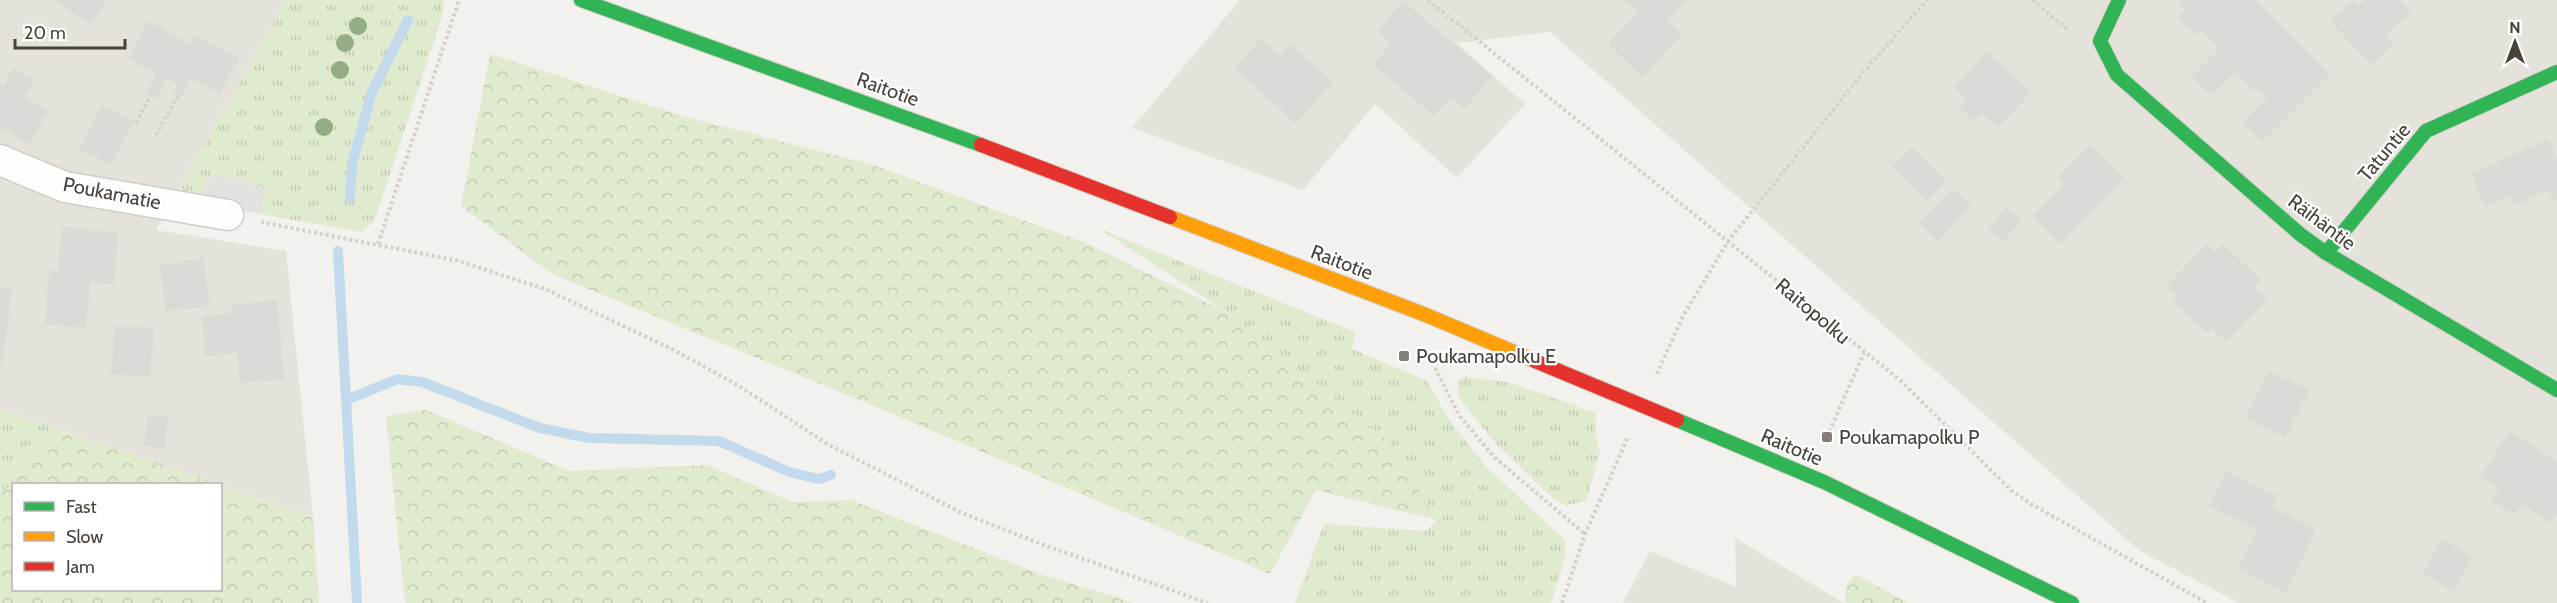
<svg xmlns="http://www.w3.org/2000/svg" width="2557" height="603" viewBox="0 0 2557 603" font-family="Cabin,sans-serif">
<style>
.residential{fill:#e5e2db}
.grass{fill:url(#grass-tufts)}
.forest{fill:url(#forest-crowns)}
.parking{fill:#e4e2de}
.lines{fill:none;stroke-linecap:round;stroke-linejoin:round}
.stream{stroke:#c2daec;stroke-width:10}
.building{fill:#dcdad6}
.street-casing{stroke:#d0cecb;stroke-width:33}
.fast-casing{stroke:#d0cec4;stroke-width:16}
.slow-casing{stroke:#d0cec4;stroke-width:16}
.jam-casing{stroke:#d0cec4;stroke-width:16}
.path{stroke:#d2d1cb;stroke-width:4;stroke-dasharray:3 3;stroke-linecap:butt}
.street{stroke:#fdfdfc;stroke-width:30}
.fast{stroke:#30b455;stroke-width:14}
.slow{stroke:#ff9f0a;stroke-width:14}
.jam{stroke:#e5322d;stroke-width:14}
.tree{fill:#95ad85}
.poi-dot{fill:#847f78;stroke:#fff;stroke-width:2}
.labels{text-anchor:middle;dominant-baseline:central;stroke-width:4.5;stroke-linejoin:round;paint-order:stroke}
.street-label{font-size:20px;fill:#484239;stroke:#fff}
.poi-label{font-size:20px;fill:#484239;stroke:#fff;text-anchor:start}
</style>
<defs>
<pattern id="grass-tufts" width="24" height="20" patternUnits="userSpaceOnUse" patternTransform="scale(1.5)"><rect width="24" height="20" fill="#dfeacf"/><path d="M3 7l-1-3M5 7V3M7 7l1-3M15 17l-1-3M17 17v-4M19 17l1-3" fill="none" stroke="#c1cab2"/></pattern>
<pattern id="forest-crowns" width="20" height="18" patternUnits="userSpaceOnUse" patternTransform="scale(1.5)"><rect width="20" height="18" fill="#dfeacf"/><path d="M2 6a3 3 0 1 1 6 0M12 15a3 3 0 1 1 6 0" fill="none" stroke="#c1cab2"/></pattern>
</defs>
<rect width="100%" height="100%" fill="#f2f1ed"/>
<g class="residential">
<polygon points="0,0 287,0 156,230 286,251 313,517 52,428 5,491 0,493"/>
<polygon points="1240,0 2557,0 2557,603 2239,603 2140,551 1550,32 1457,43 1525,104 1457,178 1375,104 1303,190 1132,128"/>
<polygon points="1735,538 1844,603 1623,603 1650,551 1736,587"/>
</g>
<g class="grass">
<polygon points="287,0 444,0 442,17 374,222 361,232 261,214 266,189 193,202 173,199"/>
<polygon points="1100,229 1355,332 1352,349 1427,381 1448,418 1485,466 1565,540 1565,558 1551,603 1295,603 1324,524 1426,531 1437,520 1228,313"/>
<polygon points="1465,377 1508,382 1596,413 1595,432 1600,452 1586,501 1566,505 1555,500 1496,444 1458,396 1457,382"/>
<polygon points="0,409 52,427 5,491 0,493"/>
</g>
<g class="forest">
<polygon points="490,54 686,117 870,164 1086,243 1228,313 1389,442 1437,520 1316,490 1270,574 867,403 552,274 461,206"/>
<polygon points="426,410 569,471 707,465 793,502 851,500 1040,574 1134,603 405,603 386,416"/>
<polygon points="52,427 218,484 14,484 14,590 220,590 221,486 313,517 319,603 0,603 0,493 5,491"/>
<polygon points="1855,574 1908,603 1845,603 1846,587"/>
</g>
<polygon class="parking" points="211,175 239,178 266,189 261,214 193,202"/>
<g class="lines">
<g class="stream">
<polyline points="350,198 352,164 372,92 408,20"/>
<polyline points="338,251 357,603"/>
<polyline points="346,400 398,379 422,382 540,428 589,438 719,441 789,472 819,479 831,475"/>
</g>
</g>
<g class="building">
<polygon points="52,0 106,0 91,24"/>
<polygon points="1625,0 1686,0 1667,20 1682,35 1642,77 1608,44 1638,12"/>
<polygon points="2183,0 2256,0 2330,74 2262,142 2242,123 2267,98 2257,88 2254,91 2235,72 2211,96 2191,77 2219,49 2200,30 2195,35 2177,18 2185,10 2179,4"/>
<polygon points="2353,0 2359,5 2365,0 2399,0 2411,12 2386,35 2394,44 2371,65 2330,21"/>
<polygon points="1403,1 1492,76 1465,109 1451,97 1434,116 1373,65 1391,43 1377,31"/>
<polygon points="148,21 191,44 196,35 239,58 220,94 191,79 182,97 174,93 178,85 167,78 156,99 146,93 156,74 128,59"/>
<polygon points="1261,38 1280,55 1290,44 1333,82 1296,124 1234,69"/>
<polygon points="1987,51 2031,92 1998,128 1982,113 1974,121 1959,107 1966,99 1954,88"/>
<polygon points="13,68 35,80 25,97 49,111 30,144 0,127 0,82 4,85"/>
<polygon points="102,105 134,121 111,165 79,149"/>
<polygon points="2548,139 2557,160 2557,199 2553,201 2548,190 2514,206 2509,196 2485,206 2471,173"/>
<polygon points="2090,144 2124,178 2059,244 2032,217 2064,185 2057,178"/>
<polygon points="1912,147 1946,182 1927,201 1892,166"/>
<polygon points="1953,189 1971,206 1938,241 1919,223"/>
<polygon points="2006,207 2021,219 2004,242 1988,230"/>
<polygon points="62,227 118,232 114,284 90,282 86,328 45,324 49,270 58,271"/>
<polygon points="2206,244 2215,252 2223,244 2261,280 2254,288 2267,300 2226,342 2212,328 2207,333 2173,302 2178,296 2167,286"/>
<polygon points="203,258 209,306 166,311 160,265"/>
<polygon points="0,287 12,288 2,365 0,365"/>
<polygon points="277,300 284,379 240,383 237,353 205,356 202,316 233,313 232,305"/>
<polygon points="115,325 154,328 150,376 111,374"/>
<polygon points="2269,371 2309,390 2285,438 2245,418"/>
<polygon points="148,415 168,417 165,448 144,446"/>
<polygon points="2510,431 2557,462 2557,514 2551,523 2522,504 2514,515 2491,500 2499,489 2480,477"/>
<polygon points="2226,471 2278,496 2272,508 2316,529 2286,593 2238,570 2257,529 2209,506"/>
<polygon points="2442,539 2473,557 2453,592 2423,573"/>
</g>
<g class="lines">
<defs>
<polyline id="street" points="0,160 65,187 228,215"/>
<g id="fast">
<polyline points="581,0 981,145"/>
<polyline points="2119,0 2100,41 2117,75 2301,235 2326,253 2557,390"/>
<polyline points="2326,253 2426,131 2557,72"/>
<polyline points="1677,420 1824,482 2072,603"/>
</g>
<polyline id="slow" points="1170,217 1426,315 1535,361"/>
<g id="jam">
<polyline points="981,145 1170,217"/>
<polyline points="1535,361 1677,420"/>
</g>
</defs>
<use href="#street" class="street-casing"/>
<use href="#fast" class="fast-casing"/>
<use href="#slow" class="slow-casing"/>
<use href="#jam" class="jam-casing"/>
<g class="path">
<polyline points="1428,0 1900,380 2012,491 2031,504 2207,603"/>
<polyline points="2033,0 2067,29"/>
<polyline points="136,123 151,95"/>
<polyline points="156,135 178,95"/>
<polyline points="261,222 459,261 545,289 674,350 739,386 829,445 962,513 1044,545 1208,603"/>
<polyline points="378,244 459,0"/>
<polyline points="1435,368 1459,415 1495,458 1585,534"/>
<polyline points="1657,374 1683,316 1729,240 1866,69 1927,0"/>
<polyline points="1827,437 1864,353"/>
<polyline points="1562,603 1585,534 1628,437"/>
</g>
<use href="#street" class="street"/>
<use href="#fast" class="fast"/>
<use href="#slow" class="slow"/>
<use href="#jam" class="jam"/>
</g>
<g class="tree">
<circle cx="358" cy="26" r="9"/>
<circle cx="345" cy="43" r="9"/>
<circle cx="340" cy="70" r="9"/>
<circle cx="324" cy="127" r="9"/>
</g>
<g class="poi-dot">
<rect x="1398" y="350" width="12" height="12" rx="3"/>
<rect x="1821" y="431" width="12" height="12" rx="3"/>
</g>
<g class="labels">
<g class="street-label">
<text transform="translate(888 89) rotate(20)">Raitotie</text>
<text transform="translate(2384 152) rotate(-50)">Tatuntie</text>
<text transform="translate(112 193) rotate(11)">Poukamatie</text>
<text transform="translate(2322 222) rotate(37)">Räihäntie</text>
<text transform="translate(1342 262) rotate(21)">Raitotie</text>
<text transform="translate(1813 311) rotate(40)">Raitopolku</text>
<text transform="translate(1792 447) rotate(23)">Raitotie</text>
</g>
<g class="poi-label">
<text x="1416" y="356">Poukamapolku E</text>
<text x="1839" y="437">Poukamapolku P</text>
</g>
</g>
<rect x="12" y="483" width="210" height="108" fill="#ffffff" stroke="#b6b3b0" stroke-width="1.5"/>
<rect x="24" y="502" width="30" height="9" fill="#30b455" stroke="#b6b3b0" stroke-width="1.5"/>
<text x="66" y="513" font-size="18" fill="#484239">Fast</text>
<rect x="24" y="532" width="30" height="9" fill="#ff9f0a" stroke="#b6b3b0" stroke-width="1.5"/>
<text x="66" y="543" font-size="18" fill="#484239">Slow</text>
<rect x="24" y="562" width="30" height="9" fill="#e5322d" stroke="#b6b3b0" stroke-width="1.5"/>
<text x="66" y="573" font-size="18" fill="#484239">Jam</text>
<g transform="translate(2515 42)" stroke="#ffffff" stroke-width="4.5" paint-order="stroke">
<path d="M0-4.5L10 22L0 15L-10 22Z" fill="#484239"/>
<text y="-9" font-size="16" font-weight="bold" text-anchor="middle" fill="#484239">N</text>
</g>
<path d="M15 39v9h110v-9" fill="none" stroke="#484239" stroke-width="3"/>
<text x="24" y="39" font-size="18" fill="#484239" stroke="#ffffff" stroke-width="4.5" paint-order="stroke">20 m</text>
</svg>
